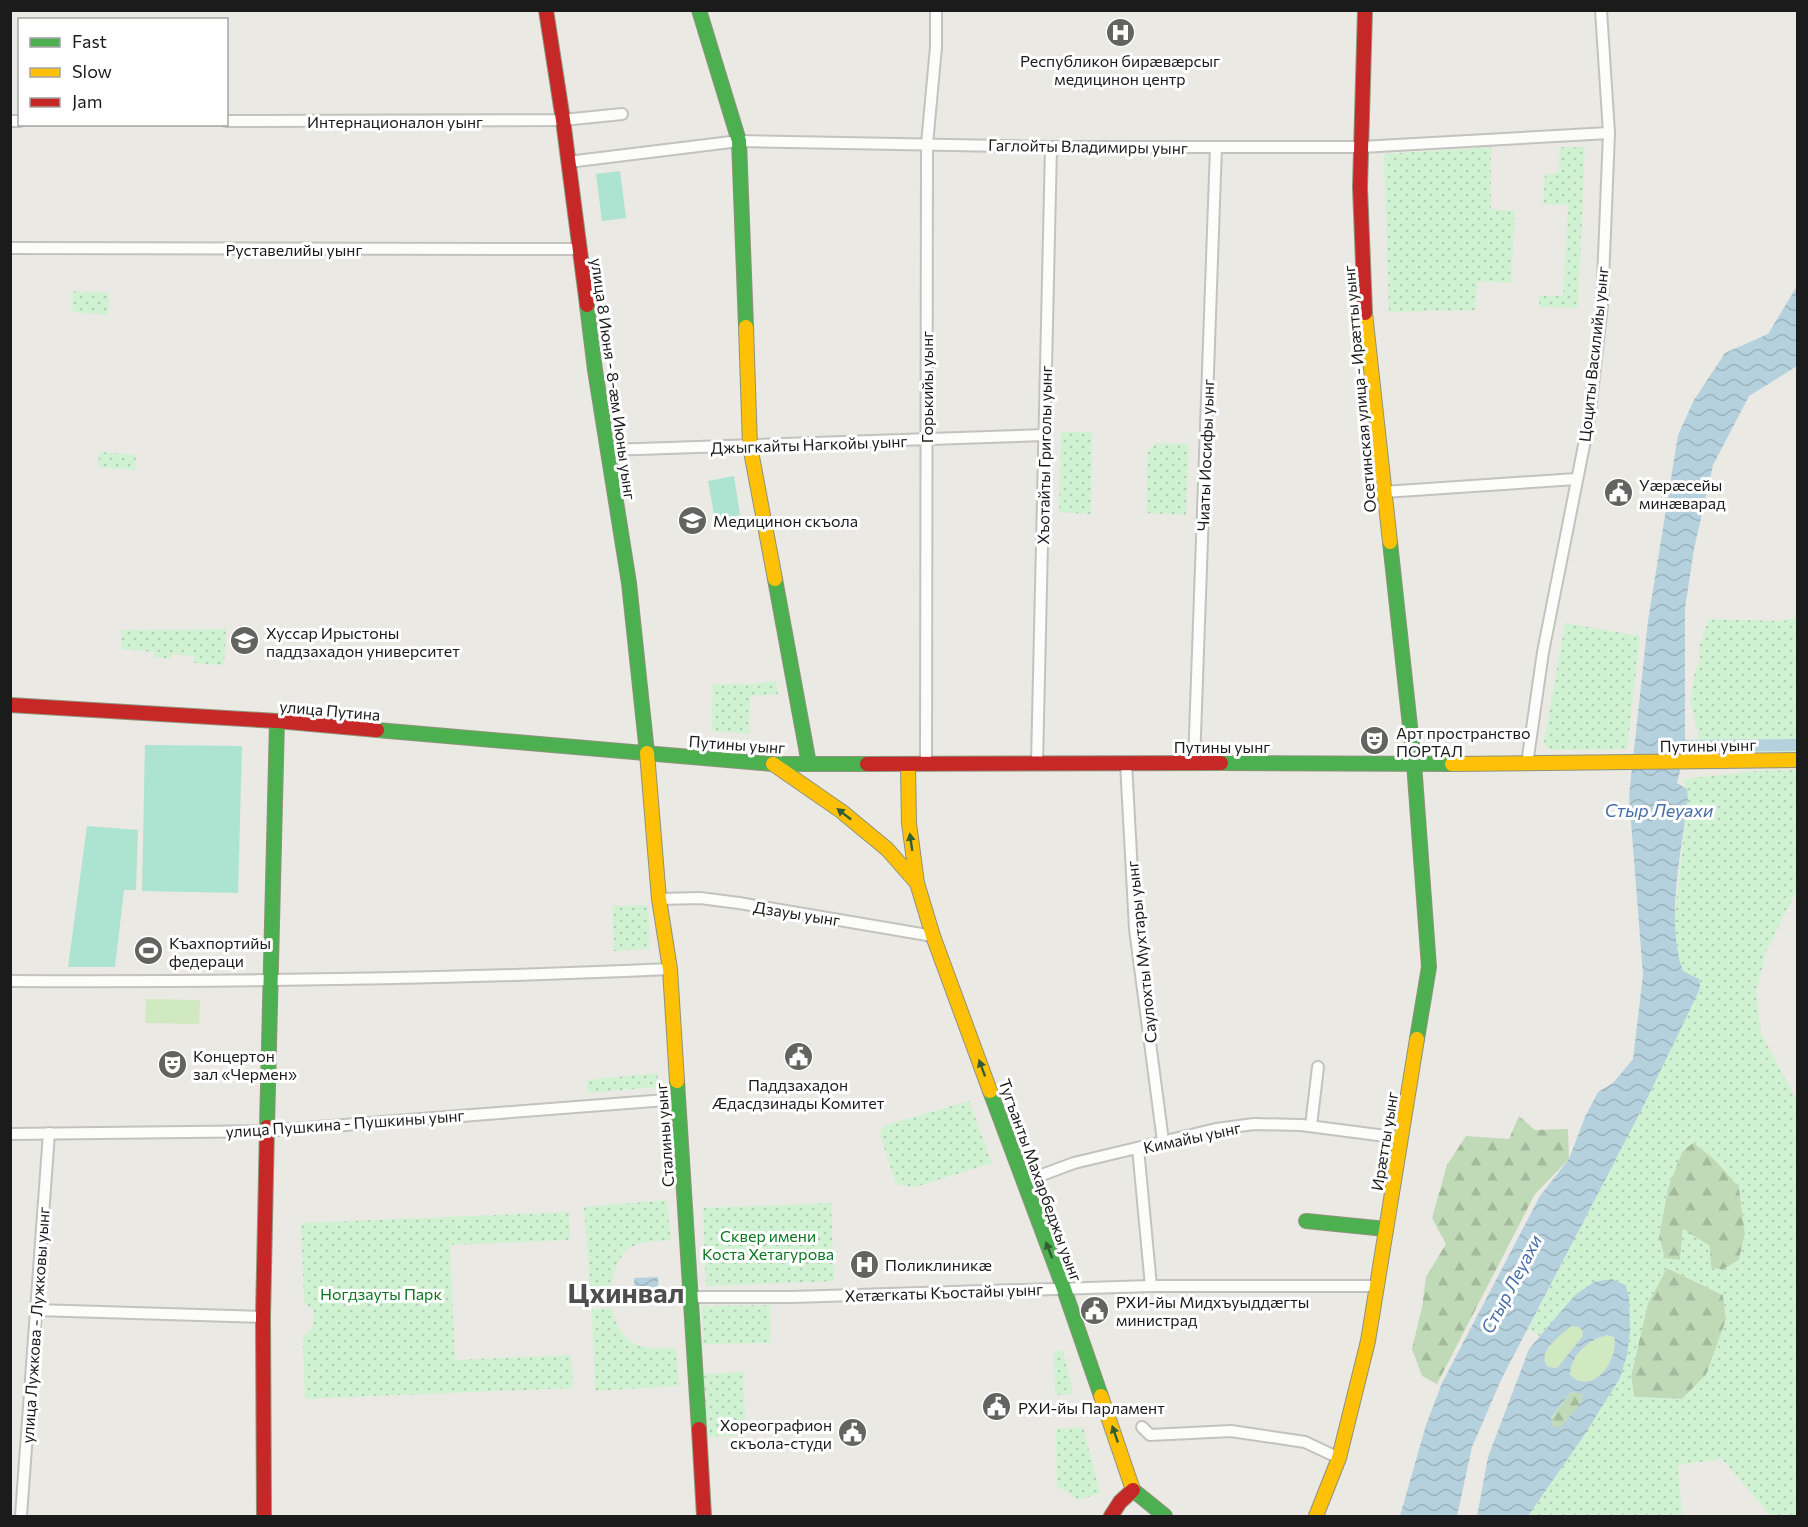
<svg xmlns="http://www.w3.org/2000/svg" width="1808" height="1527" viewBox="0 0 1808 1527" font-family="Commissioner,sans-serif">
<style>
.grass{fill:#d1e9c0}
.forest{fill:url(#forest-firs)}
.park{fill:url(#park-dots);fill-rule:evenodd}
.pitch{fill:#ade3d1}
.water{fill:url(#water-waves);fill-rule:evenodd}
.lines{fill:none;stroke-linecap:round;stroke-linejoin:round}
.canal{stroke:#b6d1de;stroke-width:12}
.street-casing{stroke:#c2c2bf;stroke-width:14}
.fast-casing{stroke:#8f937b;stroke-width:16}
.slow-casing{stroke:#8f937b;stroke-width:16}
.jam-casing{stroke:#8f937b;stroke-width:16}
.street{stroke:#fcfcfb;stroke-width:10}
.fast{stroke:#4caf50;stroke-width:14}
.slow{stroke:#ffc107;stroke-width:14}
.jam{stroke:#c62828;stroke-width:14}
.oneway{fill:#315e33}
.labels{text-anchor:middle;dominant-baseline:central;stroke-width:6;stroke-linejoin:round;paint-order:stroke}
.poi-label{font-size:16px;fill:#1b1b1b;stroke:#fff;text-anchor:start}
.street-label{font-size:16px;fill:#1b1b1b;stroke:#fff}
.park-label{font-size:16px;fill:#0a7720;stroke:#fff}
.water-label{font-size:18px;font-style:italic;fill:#476daa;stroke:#fff}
.town-label{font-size:28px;font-weight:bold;fill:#4e4e4e;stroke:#fff}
</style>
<defs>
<pattern id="forest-firs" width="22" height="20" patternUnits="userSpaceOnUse" patternTransform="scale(1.5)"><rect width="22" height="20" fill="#c0dab7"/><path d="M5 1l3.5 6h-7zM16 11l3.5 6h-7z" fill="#a4ba9d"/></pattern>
<pattern id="park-dots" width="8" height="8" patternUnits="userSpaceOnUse" patternTransform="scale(1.5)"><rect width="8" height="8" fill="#d0f2d3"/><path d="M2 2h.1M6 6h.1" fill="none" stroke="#b2cfb5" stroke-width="1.8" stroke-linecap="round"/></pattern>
<pattern id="water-waves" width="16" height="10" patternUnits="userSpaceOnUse" patternTransform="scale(1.5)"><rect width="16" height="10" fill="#b6d1de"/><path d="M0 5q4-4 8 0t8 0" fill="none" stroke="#9cb3be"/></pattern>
</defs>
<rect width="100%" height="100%" fill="#eae9e3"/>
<g class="grass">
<polygon points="146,999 200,1000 199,1024 145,1023"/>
<path d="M 1571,1326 L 1579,1326 L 1583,1331 L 1582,1337 L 1557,1368 L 1548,1367 C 1535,1352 1561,1336 1571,1326 Z"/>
<path d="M 1607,1335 L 1614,1337 C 1619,1360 1593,1397 1570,1376 C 1572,1354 1587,1342 1607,1335 Z"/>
</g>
<g class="forest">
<polygon points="1519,1116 1535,1130 1568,1129 1569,1159 1535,1194 1437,1384 1422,1376 1412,1349 1422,1307 1426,1277 1446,1244 1432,1218 1447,1165 1466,1136 1509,1139"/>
<polygon points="1693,1142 1714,1159 1739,1187 1745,1234 1739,1260 1722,1270 1710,1267 1709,1246 1683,1229 1680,1260 1665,1259 1659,1237 1668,1188 1682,1152"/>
<polygon points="1667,1268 1723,1295 1726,1320 1706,1375 1682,1399 1634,1397 1631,1376 1648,1303"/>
<polygon points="1571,1392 1583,1394 1581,1404 1561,1428 1553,1427 1551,1419"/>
</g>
<g class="park">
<polygon points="1491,147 1491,209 1515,211 1511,283 1478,281 1475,310 1389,312 1384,154"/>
<polygon points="1560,147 1585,147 1578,308 1539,307 1539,296 1563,296 1568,205 1543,204 1545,174 1558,173"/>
<polygon points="73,291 109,293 108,315 74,312 72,309"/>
<polygon points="1061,432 1092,432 1091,514 1059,512"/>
<polygon points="1156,443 1189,444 1186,515 1146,513 1148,451"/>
<polygon points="99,452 136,455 135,470 98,467"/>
<polygon points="1797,617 1797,752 1699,752 1698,732 1690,701 1695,671 1700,660 1699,646 1709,619 1784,621"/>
<polygon points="1565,623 1640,636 1627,749 1551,750 1546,747 1544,742"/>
<polygon points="226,629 224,665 194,663 194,656 172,654 171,659 154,657 154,652 121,649 122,630"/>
<polygon points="776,681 778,694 750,696 749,734 712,731 713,684 751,684"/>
<path d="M 1797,770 L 1797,890 L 1766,952 L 1756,992 L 1761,1033 L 1797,1101 L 1797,1516 L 1771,1516 L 1722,1459 L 1678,1465 L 1682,1516 L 1528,1516 L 1583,1437 L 1620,1378 L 1627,1355 L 1630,1309 L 1575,1295 L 1540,1336 L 1528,1329 L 1643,1107 L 1698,993 L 1699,979 L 1683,971 L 1677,955 L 1674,923 L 1688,798 L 1684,779 L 1757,771 ZM 1694,1142 L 1714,1159 L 1739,1187 L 1745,1234 L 1739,1260 L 1723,1270 L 1711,1267 L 1710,1246 L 1683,1229 L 1680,1260 L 1665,1258 L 1659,1237 L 1668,1188 L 1682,1152 ZM 1667,1268 L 1723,1295 L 1726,1320 L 1706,1375 L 1682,1399 L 1634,1397 L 1631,1376 L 1648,1303 Z"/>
<polygon points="648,905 650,949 614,951 612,906"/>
<polygon points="657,1073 658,1087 587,1093 587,1080"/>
<polygon points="969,1101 992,1163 915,1187 899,1185 895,1181 880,1135 882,1129 886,1125"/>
<path d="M 667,1200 L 671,1240 C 628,1243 622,1244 610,1287 L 590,1288 L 584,1207 Z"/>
<polygon points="831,1203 834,1281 706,1286 703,1208"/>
<path d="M 569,1212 L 570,1240 L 450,1245 L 455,1360 L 571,1355 L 573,1388 L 305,1399 L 303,1336 C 314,1330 314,1322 313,1310 L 304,1302 L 301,1223 Z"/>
<polygon points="770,1305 770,1343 703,1344 702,1306"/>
<path d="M 611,1308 C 624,1348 637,1349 676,1348 L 679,1386 L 595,1391 L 592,1309 Z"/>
<polygon points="1063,1350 1073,1394 1055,1395 1054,1351"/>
<polygon points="743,1372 746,1435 707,1437 704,1374"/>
<polygon points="1083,1427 1100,1493 1079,1500 1057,1486 1056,1429"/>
</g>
<g class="pitch">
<polygon points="620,171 626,218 602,221 596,174"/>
<polygon points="734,476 740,515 715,520 708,481"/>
<polygon points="145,745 242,746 238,893 142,891"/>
<polygon points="87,826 138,830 136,890 124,890 115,967 68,967"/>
</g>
<g class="water">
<path d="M 1797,286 L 1797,366 L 1749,396 L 1713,465 L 1694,549 L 1685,608 L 1685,751 L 1677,783 L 1687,789 L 1688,798 C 1682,849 1665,922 1683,971 L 1699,979 L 1700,986 L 1698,993 L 1643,1107 L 1502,1378 L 1472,1447 L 1457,1516 L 1400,1516 L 1426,1425 L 1442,1383 L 1540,1196 L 1569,1159 L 1585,1117 L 1598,1092 L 1613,1083 L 1633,1059 L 1643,975 L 1629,796 L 1648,621 L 1678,435 L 1694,400 L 1725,353 L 1768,334 Z"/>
<polygon points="658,1277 659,1302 635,1304 634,1278"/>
<path d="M 1612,1279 L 1626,1286 L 1629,1297 L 1630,1331 L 1627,1355 L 1620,1378 L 1583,1437 L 1528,1516 L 1477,1516 L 1488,1457 L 1529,1349 L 1575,1295 L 1594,1282 ZM 1571,1326 L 1579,1327 L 1583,1331 L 1582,1337 L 1557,1368 L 1548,1367 C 1535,1352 1561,1336 1571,1326 ZM 1607,1335 L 1614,1337 C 1619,1360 1593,1397 1570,1375 C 1572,1354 1587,1341 1607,1335 ZM 1571,1392 L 1583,1394 L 1580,1404 L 1561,1427 L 1553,1427 L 1551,1418 Z"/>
</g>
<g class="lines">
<polyline class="canal" points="1670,746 1798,745"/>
<defs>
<g id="street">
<polyline points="10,121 20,121"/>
<polyline points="226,121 563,120 622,114"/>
<polyline points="568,162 739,141 1051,147 1361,147 1609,133"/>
<polyline points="10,248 578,249"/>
<polyline points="609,450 1044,435"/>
<polyline points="1384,492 1576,479"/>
<polyline points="1037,763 1051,147"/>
<polyline points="1126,763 1135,929 1163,1141"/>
<polyline points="1194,763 1216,147"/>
<polyline points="926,764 927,144 936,47 936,10"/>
<polyline points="1527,764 1543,652 1589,420 1602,305 1609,133 1601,10"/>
<polyline points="659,899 700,898 739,903 933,936"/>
<path d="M 10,981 C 230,982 451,979 670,969"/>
<polyline points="1311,1126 1318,1067"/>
<polyline points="10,1134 267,1131 679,1099"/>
<polyline points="1138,1148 1151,1286"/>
<polyline points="1023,1182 1074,1163 1216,1129 1254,1124 1301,1125 1401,1138"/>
<polyline points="691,1297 792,1297 1151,1286 1377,1286"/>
<polyline points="36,1310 263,1317"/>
<polyline points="1142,1427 1150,1435 1231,1431 1305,1442 1339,1458"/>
<polyline points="21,1516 49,1133"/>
</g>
<g id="fast">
<polyline points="699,10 739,141 746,327"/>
<polyline points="587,305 595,370 629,583 647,753"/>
<polyline points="1390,542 1414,763 1429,967 1417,1039"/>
<polyline points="775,579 809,764"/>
<polyline points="377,730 773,764 867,764"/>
<polyline points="1221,763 1452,764"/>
<polyline points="677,1081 699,1429"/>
<polyline points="990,1091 1064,1289 1101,1396"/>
<polyline points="267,1127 277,721"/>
<polyline points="1306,1221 1386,1229"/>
<polyline points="1133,1490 1165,1516"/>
</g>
<g id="slow">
<polyline points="1365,313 1390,542"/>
<polyline points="746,327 750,446 775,579"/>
<polyline points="647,753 659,899 670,969 677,1081"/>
<polyline points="773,764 841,811 887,849 917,883"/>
<polyline points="908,764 909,823 917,883 933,936 990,1091"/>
<polyline points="1452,764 1798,760"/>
<polyline points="1101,1396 1133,1490"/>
<polyline points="1316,1516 1339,1458 1368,1341 1417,1039"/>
</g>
<g id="jam">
<polyline points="546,10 563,120 587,305"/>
<polyline points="1365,313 1360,187 1365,10"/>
<polyline points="10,705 277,721 377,730"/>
<polyline points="867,764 1221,763"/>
<polyline points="699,1429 704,1516"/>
<polyline points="264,1516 263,1317 267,1127"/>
<polyline points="1111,1516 1120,1502 1133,1490"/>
</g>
</defs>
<use href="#street" class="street-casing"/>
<use href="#fast" class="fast-casing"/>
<use href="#slow" class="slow-casing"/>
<use href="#jam" class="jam-casing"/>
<use href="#street" class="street"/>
<use href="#fast" class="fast"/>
<use href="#slow" class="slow"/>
<use href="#jam" class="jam"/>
</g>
<defs><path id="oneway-solid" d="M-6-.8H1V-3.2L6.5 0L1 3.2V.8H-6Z" transform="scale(1.5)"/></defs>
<g class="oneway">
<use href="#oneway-solid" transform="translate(844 814) rotate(-142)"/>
<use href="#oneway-solid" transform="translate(911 842) rotate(-98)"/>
<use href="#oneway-solid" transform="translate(982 1068) rotate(-110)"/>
<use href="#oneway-solid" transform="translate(1049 1250) rotate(-111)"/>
<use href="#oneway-solid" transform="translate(1115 1434) rotate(-109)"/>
</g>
<defs>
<symbol id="hospital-disc" viewBox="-11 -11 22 22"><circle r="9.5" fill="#636361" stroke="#fff"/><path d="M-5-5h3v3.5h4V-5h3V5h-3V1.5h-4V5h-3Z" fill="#fff"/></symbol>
<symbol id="civic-disc" viewBox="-11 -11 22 22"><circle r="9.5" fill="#636361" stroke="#fff"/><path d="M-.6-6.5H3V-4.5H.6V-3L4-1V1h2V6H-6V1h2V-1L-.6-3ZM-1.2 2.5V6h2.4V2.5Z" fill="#fff"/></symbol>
<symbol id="university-disc" viewBox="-11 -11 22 22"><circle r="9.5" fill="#636361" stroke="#fff"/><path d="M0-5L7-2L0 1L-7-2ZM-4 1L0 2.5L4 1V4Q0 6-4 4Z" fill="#fff"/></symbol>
<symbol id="theatre-disc" viewBox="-11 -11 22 22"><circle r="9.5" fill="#636361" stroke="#fff"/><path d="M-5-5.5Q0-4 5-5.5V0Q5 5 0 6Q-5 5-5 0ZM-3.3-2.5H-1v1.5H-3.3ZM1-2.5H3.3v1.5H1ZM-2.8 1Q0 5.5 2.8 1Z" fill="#fff"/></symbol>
<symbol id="stadium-disc" viewBox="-11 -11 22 22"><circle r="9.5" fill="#636361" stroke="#fff"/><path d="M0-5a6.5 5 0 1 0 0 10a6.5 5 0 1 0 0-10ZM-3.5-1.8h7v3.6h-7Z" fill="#fff"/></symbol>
</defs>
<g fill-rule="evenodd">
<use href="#hospital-disc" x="1104" y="16" width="33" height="33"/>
<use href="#civic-disc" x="1602" y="476" width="33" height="33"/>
<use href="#university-disc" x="676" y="504" width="33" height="33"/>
<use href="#university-disc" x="228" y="624" width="33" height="33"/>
<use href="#theatre-disc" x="1358" y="724" width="33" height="33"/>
<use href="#stadium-disc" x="132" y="934" width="33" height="33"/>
<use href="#civic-disc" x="782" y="1040" width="33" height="33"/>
<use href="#theatre-disc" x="156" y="1048" width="33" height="33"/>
<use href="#hospital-disc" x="848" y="1248" width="33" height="33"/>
<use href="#civic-disc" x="1078" y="1294" width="33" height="33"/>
<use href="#civic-disc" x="980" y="1390" width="33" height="33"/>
<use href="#civic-disc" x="836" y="1416" width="33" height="33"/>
</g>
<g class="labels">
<g class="poi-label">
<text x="1120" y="60" text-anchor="middle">Республикон бирæвæрсыг<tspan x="1120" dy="18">медицинон центр</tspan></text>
<text x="1639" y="484">Уæрæсейы<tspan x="1639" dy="18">минæварад</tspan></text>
<text x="713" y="520">Медицинон скъола</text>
<text x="266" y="632">Хуссар Ирыстоны<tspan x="266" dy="18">паддзахадон университет</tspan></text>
<text x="1396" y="732">Арт пространство<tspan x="1396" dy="18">ПОРТАЛ</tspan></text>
<text x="169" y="942">Къахпортийы<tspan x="169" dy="18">федераци</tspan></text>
<text x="193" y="1055">Концертон<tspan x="193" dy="18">зал «Чермен»</tspan></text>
<text x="798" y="1084" text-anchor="middle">Паддзахадон<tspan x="798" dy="18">Æдасдзинады Комитет</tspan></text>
<text x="885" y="1264">Поликлиникæ</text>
<text x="1116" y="1301">РХИ-йы Мидхъуыддæгты<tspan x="1116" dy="18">министрад</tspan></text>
<text x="1018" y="1407">РХИ-йы Парламент</text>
<text x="832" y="1424" text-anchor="end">Хореографион<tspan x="832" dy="18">скъола-студи</tspan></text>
</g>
<g class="street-label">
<text x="395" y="121">Интернационалон уынг</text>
<text transform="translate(1088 146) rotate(1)">Гаглойты Владимиры уынг</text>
<text x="294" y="249">Руставелийы уынг</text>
<text transform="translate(1593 354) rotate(-84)">Цоциты Василийы уынг</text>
<text transform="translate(614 379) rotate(82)">улица 8 Июня - 8-ӕм Июны уынг</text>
<text transform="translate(926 387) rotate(-90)">Горькийы уынг</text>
<text transform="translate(1359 389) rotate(-95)">Осетинская улица - Ирæтты уынг</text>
<text transform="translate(809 444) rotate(-2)">Джыгкайты Нагкойы уынг</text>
<text transform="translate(1044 455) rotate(-89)">Хъотайты Григолы уынг</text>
<text transform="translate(1205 455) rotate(-88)">Чиаты Иосифы уынг</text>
<text transform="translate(330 710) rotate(5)">улица Путина</text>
<text transform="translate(737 744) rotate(4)">Путины уынг</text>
<text transform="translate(1708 745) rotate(-1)">Путины уынг</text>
<text x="1222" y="746">Путины уынг</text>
<text transform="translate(797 913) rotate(9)">Дзауы уынг</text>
<text transform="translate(1141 952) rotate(-96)">Саулохты Мухтары уынг</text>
<text transform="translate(345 1123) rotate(-4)">улица Пушкина - Пушкины уынг</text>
<text transform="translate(664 1135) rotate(-94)">Сталины уынг</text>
<text transform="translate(1192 1137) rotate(-12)">Кимайы уынг</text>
<text transform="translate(1384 1141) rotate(-81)">Ирæтты уынг</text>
<text transform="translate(1041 1180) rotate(70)">Тугъанты Махарбеджы уынг</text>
<text transform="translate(944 1292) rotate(-2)">Хетæгкаты Къостайы уынг</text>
<text transform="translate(35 1325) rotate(-86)">улица Лужкова - Лужковы уынг</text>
</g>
<g class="park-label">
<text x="768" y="1235">Сквер имени<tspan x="768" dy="18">Коста Хетагурова</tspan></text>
<text x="381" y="1293">Ногдзауты Парк</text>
</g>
<g class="water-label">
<text x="1659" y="810">Стыр Леуахи</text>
<text transform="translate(1511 1284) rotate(-62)">Стыр Леуахи</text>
</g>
<g class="town-label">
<text x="626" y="1292">Цхинвал</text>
</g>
</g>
<rect width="1808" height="1527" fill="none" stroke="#1b1b1b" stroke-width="24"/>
<rect x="18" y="18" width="210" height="108" fill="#ffffff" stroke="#a4a4a4" stroke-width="1.5"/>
<rect x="30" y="38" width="30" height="9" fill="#4caf50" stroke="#a4a4a4" stroke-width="1.5"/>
<text x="72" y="48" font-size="18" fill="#1b1b1b">Fast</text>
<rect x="30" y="68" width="30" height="9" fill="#ffc107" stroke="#a4a4a4" stroke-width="1.5"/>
<text x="72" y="78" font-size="18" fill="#1b1b1b">Slow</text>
<rect x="30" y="98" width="30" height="9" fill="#c62828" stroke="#a4a4a4" stroke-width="1.5"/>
<text x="72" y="108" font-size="18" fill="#1b1b1b">Jam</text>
</svg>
